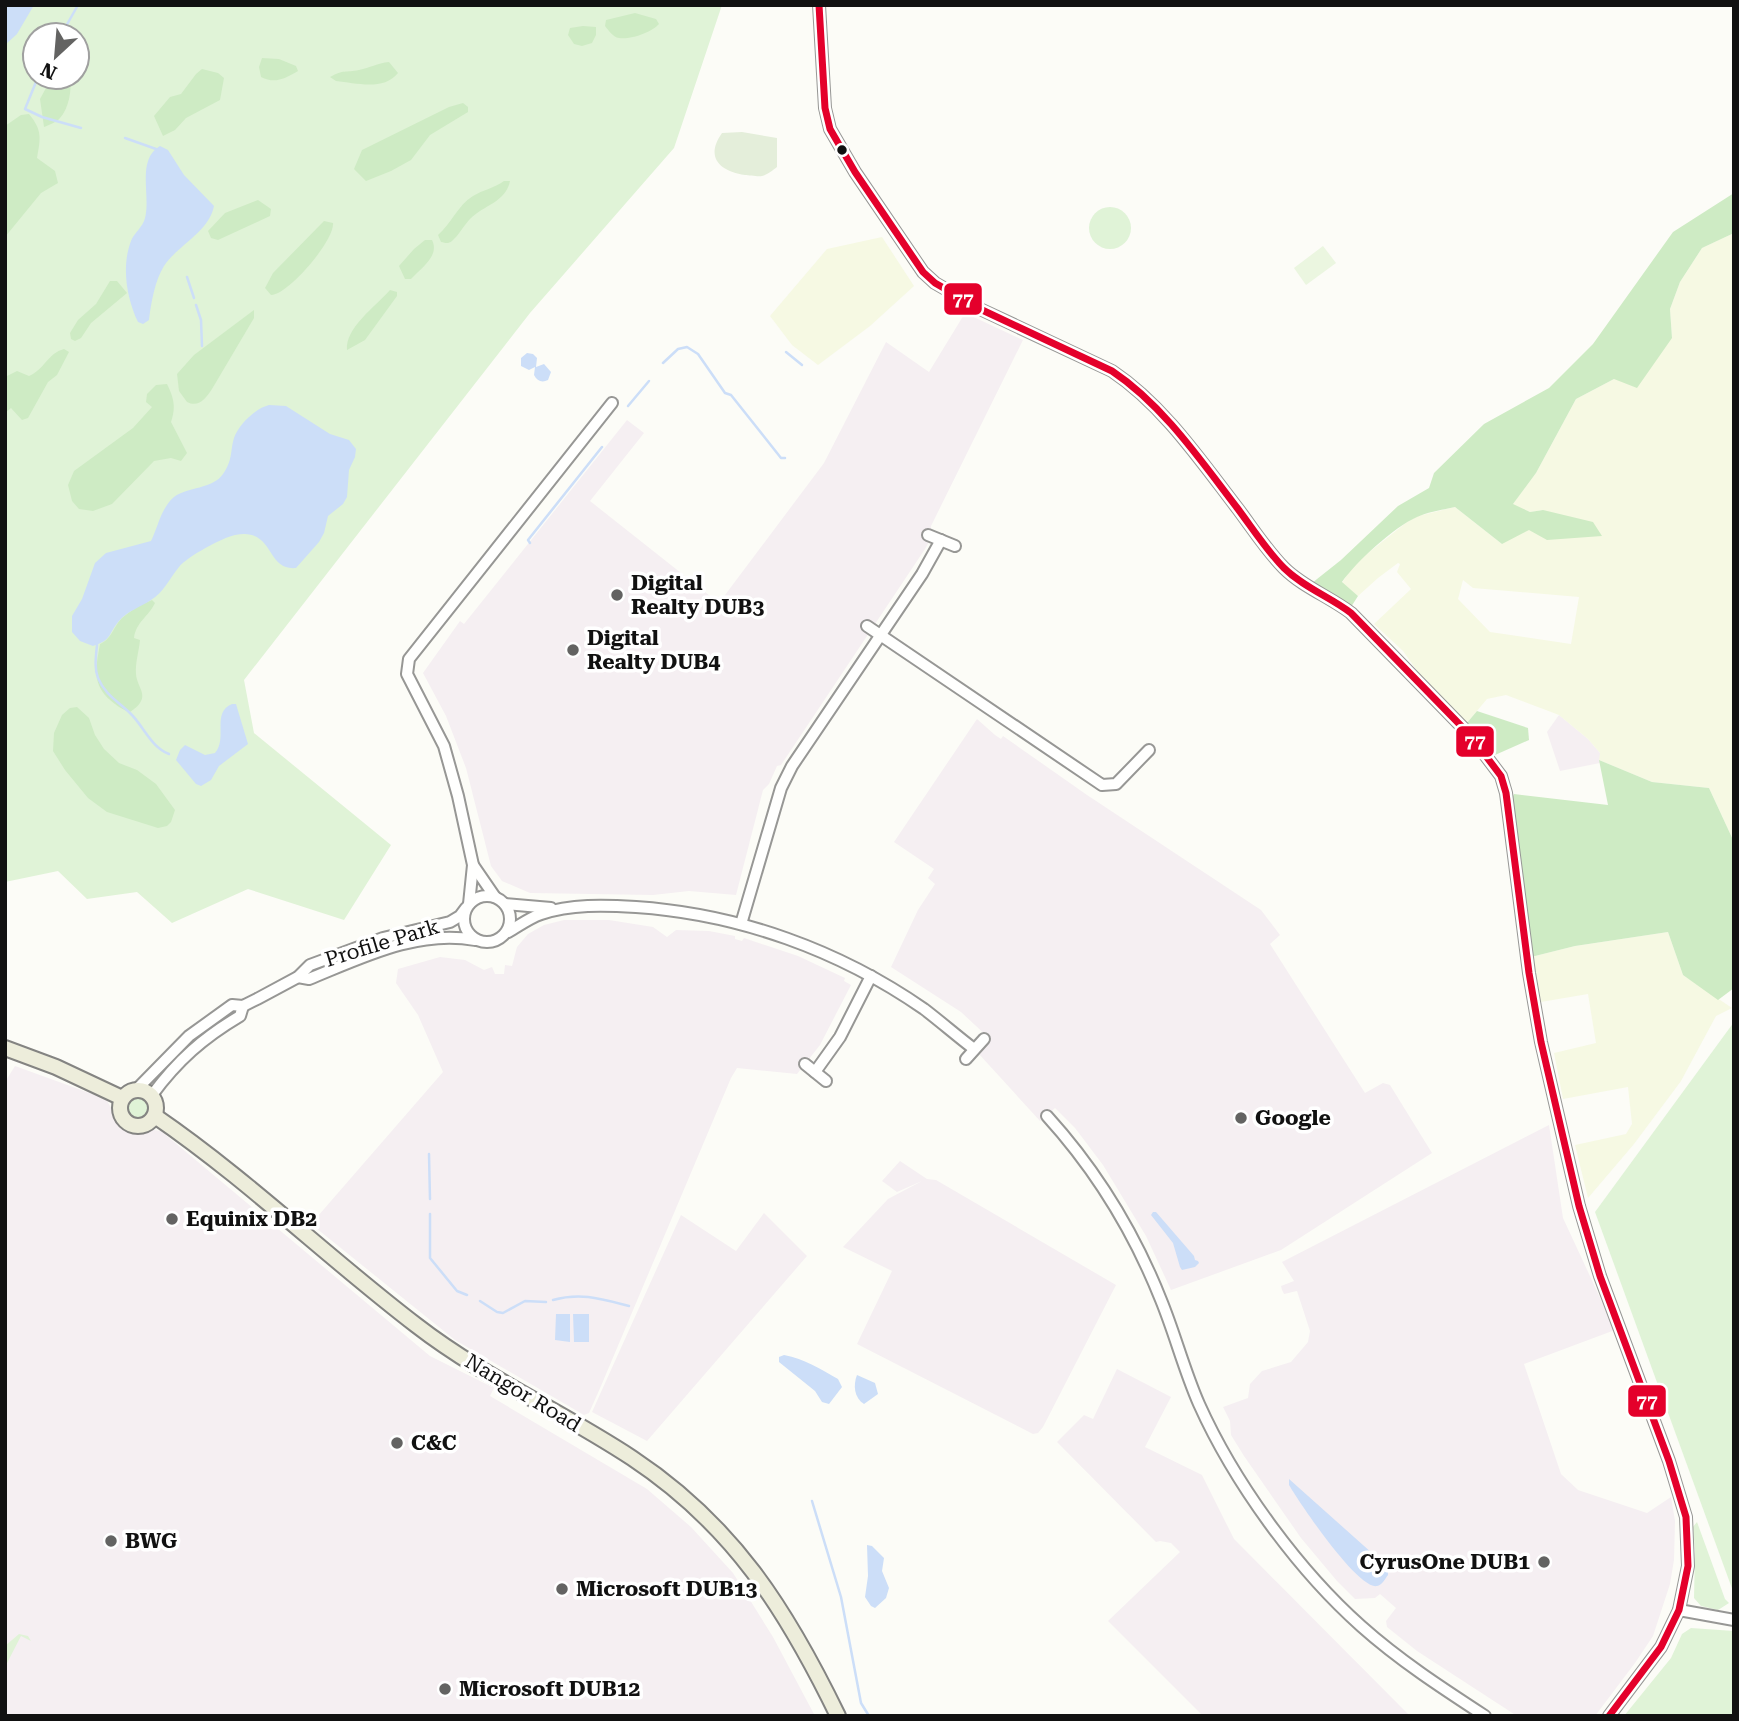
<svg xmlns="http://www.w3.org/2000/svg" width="1739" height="1721" viewBox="0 0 1739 1721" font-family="'Roboto Serif',serif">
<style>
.industrial{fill:#f5eff2}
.farmland{fill:#f6f9e3;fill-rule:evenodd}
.green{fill:#e0f3d7;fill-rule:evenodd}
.forest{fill:#ceebc4}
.cemetery{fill:#e4eeda}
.pitch{fill:#ebf6e0}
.water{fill:#ccdef8}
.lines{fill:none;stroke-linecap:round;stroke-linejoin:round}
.stream{stroke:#ccdef8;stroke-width:2.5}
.minor-casing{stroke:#979795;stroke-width:14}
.major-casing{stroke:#848482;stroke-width:18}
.minor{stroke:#fffffe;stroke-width:10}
.major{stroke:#ededdb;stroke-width:14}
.bus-1-casing{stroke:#fff;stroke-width:12}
.bus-1{stroke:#e4002b;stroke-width:7}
.bus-dot{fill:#111;stroke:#fff;stroke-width:2.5}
.poi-dot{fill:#636362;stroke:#fff;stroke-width:2.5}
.labels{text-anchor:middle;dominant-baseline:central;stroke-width:7;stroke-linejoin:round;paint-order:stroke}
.poi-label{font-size:21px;font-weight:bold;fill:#111;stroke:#fff;text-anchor:start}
.street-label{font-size:21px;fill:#111;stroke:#fff}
.line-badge{stroke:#fff;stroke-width:2.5}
.badge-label{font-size:19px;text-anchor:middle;font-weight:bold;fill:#fff}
</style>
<rect width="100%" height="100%" fill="#fcfcf7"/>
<g class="industrial">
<polygon points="965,313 1023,340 931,526 930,540 925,549 781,765 777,766 769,784 763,790 736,895 689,891 653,895 530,893 502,881 491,866 466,768 446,716 423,673 460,621 464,624 627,420 644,433 590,501 719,603 824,463 886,342 929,372"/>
<polygon points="1559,715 1588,739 1600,753 1600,763 1560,771 1547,732"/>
<polygon points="977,719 995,735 1001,739 1003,736 1087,795 1261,910 1280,935 1270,944 1365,1093 1383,1083 1390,1085 1432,1153 1281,1250 1171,1290 1146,1236 1103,1165 1075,1128 1055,1108 1040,1121 978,1053 990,1039 961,1012 891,967 918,910 935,884 928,878 934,869 894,842"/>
<polygon points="564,920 609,920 653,927 667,937 676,930 709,931 735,936 735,939 742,941 744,938 798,956 845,978 844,981 851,985 820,1045 797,1074 737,1068 731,1078 601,1386 589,1413 584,1415 455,1340 311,1224 443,1072 418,1015 396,983 398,969 440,957 465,960 484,970 492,967 495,974 504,974 505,965 512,966 517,947 528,934 544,925"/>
<polygon points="15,1066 106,1099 122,1127 133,1133 147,1129 161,1131 430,1356 494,1388 490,1396 647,1489 691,1527 733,1573 773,1637 815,1716 5,1716 5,1082"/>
<polygon points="1549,1125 1563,1218 1615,1330 1524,1364 1561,1474 1578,1490 1647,1513 1671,1497 1675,1521 1674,1560 1670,1584 1653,1636 1635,1663 1595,1716 1517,1716 1417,1651 1387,1627 1386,1621 1396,1608 1380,1594 1375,1598 1355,1599 1337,1581 1301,1538 1244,1456 1231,1435 1230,1421 1223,1407 1248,1398 1250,1384 1262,1371 1291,1362 1308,1342 1310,1331 1297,1291 1284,1294 1282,1290 1281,1286 1294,1281 1282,1262"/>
<polygon points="900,1161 927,1179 936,1180 1116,1285 1043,1427 1038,1433 1033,1434 857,1344 892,1271 843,1247 888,1199 922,1181 897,1192 882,1181"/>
<polygon points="764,1213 807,1256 647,1441 592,1412 681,1215 736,1251"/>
<polygon points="1117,1369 1171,1397 1145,1447 1202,1475 1234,1539 1410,1716 1203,1716 1108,1621 1180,1552 1171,1543 1160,1541 1156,1542 1057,1442 1084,1415 1093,1419"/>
</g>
<g class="farmland">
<path d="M 1734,233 L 1734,842 L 1709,788 L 1652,782 L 1599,760 L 1600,753 L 1588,739 L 1559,715 L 1506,695 L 1487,699 L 1466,724 L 1425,682 L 1403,651 L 1374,624 L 1411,589 L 1397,572 L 1400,564 L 1398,563 L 1378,578 L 1358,596 L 1342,583 L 1353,565 L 1407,522 L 1418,516 L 1455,507 L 1502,544 L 1543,510 L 1530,512 L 1512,505 L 1536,473 L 1576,399 L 1614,379 L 1672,338 L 1670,309 L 1680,282 L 1702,248 ZM 1463,580 L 1473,588 L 1579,597 L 1571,644 L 1490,632 L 1458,599 Z"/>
<polygon points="882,237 914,286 870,326 818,365 792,345 770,316 827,249"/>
<polygon points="1668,932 1683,975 1732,1008 1716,1016 1681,1081 1634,1144 1588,1198 1575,1145 1626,1134 1632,1124 1628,1087 1563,1099 1554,1053 1596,1043 1588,994 1541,1002 1531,957 1575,946"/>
</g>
<g class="green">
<path d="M 5,5 L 722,5 L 674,148 L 530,313 L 244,680 L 254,733 L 391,845 L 344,920 L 248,889 L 172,923 L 137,892 L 87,899 L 58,871 L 5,882 ZM 35,35 L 77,35 L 77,77 L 35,77 Z"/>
<circle cx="1110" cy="228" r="21"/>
<polygon points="1734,1022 1734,1594 1595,1212"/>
<circle cx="138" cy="1108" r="11"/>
<polygon points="1697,1522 1725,1599 1729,1603 1718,1610 1701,1606 1694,1598 1695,1551 1693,1527"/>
<polygon points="1691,1628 1734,1631 1734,1716 1624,1716 1671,1658 1682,1634"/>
<polygon points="19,1634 28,1636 31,1641 21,1636 5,1667 5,1646"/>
</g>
<g class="forest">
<path d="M 635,13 L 656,19 L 659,24 C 652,32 631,40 619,38 C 613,37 609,31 605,26 L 606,20 Z"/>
<polygon points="583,26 596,27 596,35 592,43 582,46 574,44 568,35 570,28"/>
<path d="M 262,58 L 279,59 L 296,66 L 298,71 C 284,79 275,84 261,77 L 259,67 Z"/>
<path d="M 389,62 L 398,73 C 384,91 356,83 336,81 L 330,77 C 344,69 345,73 359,70 C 370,68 377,63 389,62 Z"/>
<polygon points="202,69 218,73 224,78 220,100 186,118 175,130 163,136 154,116 170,97 181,94 196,74"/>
<path d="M 52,77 L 70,77 C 72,90 69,108 60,118 C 57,122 49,125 44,127 L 40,99 Z"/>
<polygon points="463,103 468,107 468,112 430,135 411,160 391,171 366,181 354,169 362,150 449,107"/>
<path d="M 29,114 C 42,130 41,137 37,158 L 55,171 L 58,183 L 41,193 L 5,237 L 5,126 L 21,115 Z"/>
<path d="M 504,181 L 510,181 C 506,202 484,205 470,219 C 464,225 459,235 452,241 C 448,244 446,243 441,242 L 438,235 C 451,224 458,205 473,196 C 483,190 494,188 504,181 Z"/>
<path d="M 1734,193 L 1734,233 L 1702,248 L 1680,282 L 1670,309 L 1672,338 L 1637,388 L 1614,379 L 1576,399 L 1536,473 L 1513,504 L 1530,512 L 1543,510 L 1593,522 L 1602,536 L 1547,540 L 1529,530 L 1502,544 L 1455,507 C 1442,510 1428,512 1417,517 C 1394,527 1356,562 1342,582 L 1358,596 L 1351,607 L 1332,593 L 1312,583 L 1341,560 L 1398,506 L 1429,488 L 1434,473 L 1484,424 L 1549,388 L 1593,344 L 1673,232 Z"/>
<polygon points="258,200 271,209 270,216 218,240 211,238 208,231 225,213"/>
<path d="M 324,221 L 333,223 C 335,240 288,295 271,295 L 265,288 L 273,273 Z"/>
<path d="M 425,240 L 432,240 C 440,256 421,268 411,279 L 405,279 L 399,266 L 414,249 Z"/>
<polygon points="110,281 117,281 127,293 91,323 81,338 75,341 71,339 70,333 78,320 96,304"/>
<path d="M 390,290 L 397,292 L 397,296 L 365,340 L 347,350 C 345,328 375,307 390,290 Z"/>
<path d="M 254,310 L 254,318 L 212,389 C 206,398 199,408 187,402 L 179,391 L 177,374 L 194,355 Z"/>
<path d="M 64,349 L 69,352 L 57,375 L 48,382 L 28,418 L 22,420 L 11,408 L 5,413 L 5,377 L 17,371 L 29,376 C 44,370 48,353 64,349 Z"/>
<path d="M 167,384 C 174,398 176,407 171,422 L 187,453 L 181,461 L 171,458 L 154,461 L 112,504 L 93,511 L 79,509 L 72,501 L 68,485 L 74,471 L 133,428 L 152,407 L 146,402 L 147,394 L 156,385 Z"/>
<path d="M 152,600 L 155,603 C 149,616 136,622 134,638 L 140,640 C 139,651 135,663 136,674 C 137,689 153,697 130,712 C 124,710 120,708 115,704 C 92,687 95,671 100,644 C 112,639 113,627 122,618 C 131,610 141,604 152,600 Z"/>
<polygon points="77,707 89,718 95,735 104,749 119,763 137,770 156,784 175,810 171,822 167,826 158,828 107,812 88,798 65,770 53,751 54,733 62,715 70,708"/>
<polygon points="1477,711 1528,728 1529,740 1495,755 1466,724"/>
<polygon points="1599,760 1652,782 1709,788 1734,842 1734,988 1718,1000 1683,975 1668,932 1575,946 1531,957 1510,803 1514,794 1608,805"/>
</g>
<path class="cemetery" d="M 742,132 L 777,138 L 777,167 C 773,170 767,175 762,176 C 758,177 749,175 745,175 C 719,171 705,157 722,133 Z"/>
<polygon class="pitch" points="1323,246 1336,263 1306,285 1294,268"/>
<g class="water">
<polygon points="5,5 34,5 17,34 5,45"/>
<path d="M 160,146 L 168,150 L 184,175 L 214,206 C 209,232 178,245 164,266 C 155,280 151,303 149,320 L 143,324 L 138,322 C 127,299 121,267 131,241 C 134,233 143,227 145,218 C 151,195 136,160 160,146 Z"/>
<path d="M 527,353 L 533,354 L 537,358 L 536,367 L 544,364 L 551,372 L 548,380 C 542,383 537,381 534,375 L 535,367 L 529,370 L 521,366 L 521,358 Z"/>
<path d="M 269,405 L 286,406 L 330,434 L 349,440 L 356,449 L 355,457 L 349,470 L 347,497 L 343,504 L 328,516 L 324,533 L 319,542 L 296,568 C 265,571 275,527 235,535 C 222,538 188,556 179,567 C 170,578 163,593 151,600 C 141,607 127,611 119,621 C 108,634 112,640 93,646 L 80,641 L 72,632 L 72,616 L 82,599 L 95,563 L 106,553 L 151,541 C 158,527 161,508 174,497 C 187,487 213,489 223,474 C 233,460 230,451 234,438 C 239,424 256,408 269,405 Z"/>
<path d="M 232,704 L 236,704 L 248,744 L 219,766 L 211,780 L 201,786 L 196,784 L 176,760 L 180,750 L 185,745 L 205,755 L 215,753 C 228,738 211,713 232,704 Z"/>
<polygon points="1153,1212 1156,1212 1194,1256 1195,1260 1198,1261 1199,1263 1195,1267 1182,1270 1180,1267 1173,1243 1151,1215"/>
<polygon points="556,1314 570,1314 570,1342 555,1340"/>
<polygon points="573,1314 589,1314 589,1342 574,1342"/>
<path d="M 784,1355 C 805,1359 820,1369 838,1379 L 842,1387 L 829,1404 L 822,1402 L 815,1391 L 779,1362 L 779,1357 Z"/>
<path d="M 857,1375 L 875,1383 L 878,1394 L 864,1404 C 854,1398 853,1385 857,1375 Z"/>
<path d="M 1289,1479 L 1382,1562 L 1388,1569 L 1388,1575 C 1385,1579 1382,1585 1377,1586 C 1358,1590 1299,1502 1289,1485 Z"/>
<polygon points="867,1545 872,1546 884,1558 882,1571 889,1588 886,1598 875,1608 871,1606 865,1597 868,1576"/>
</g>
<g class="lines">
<g class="stream">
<polyline points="61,35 78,5"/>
<polyline points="38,77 25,109 42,117 81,128"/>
<polyline points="125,138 156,149"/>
<polyline points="187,277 194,298"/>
<polyline points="196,305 201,320 202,346"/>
<polyline points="786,352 802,365"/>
<polyline points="663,363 678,349 687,347 698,354 725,393 731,395 781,458 785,458"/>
<polyline points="628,406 649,381"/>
<polyline points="530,543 528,540 602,447"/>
<path d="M 97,645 C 96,656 94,668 98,678 C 105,695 119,702 131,714 C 144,727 151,747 169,754"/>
<polyline points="429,1154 430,1199"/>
<polyline points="430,1214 430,1258 457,1291 467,1295"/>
<path d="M 553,1300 C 581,1292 602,1299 629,1306"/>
<polyline points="480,1301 497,1312 503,1313 525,1301 546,1302"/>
<polyline points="812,1501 841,1597 861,1703 869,1716"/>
</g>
<defs>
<g id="minor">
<path d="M 819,5 L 825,108 L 830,129 L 855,172 L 923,272 L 935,283 L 980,309 L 1112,371 C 1163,405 1201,461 1238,509 C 1253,529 1267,551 1284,568 C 1303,587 1330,597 1351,613 L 1470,735 L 1501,776 L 1506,793 L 1529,973 L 1541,1042 L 1579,1206 L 1600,1276 L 1669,1461 L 1686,1517 L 1688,1566 L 1679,1610 L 1661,1647 L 1609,1716"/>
<polyline points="928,535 955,546"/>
<polyline points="867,626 1102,785 1116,784 1149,750"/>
<polyline points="473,865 495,897"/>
<circle cx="487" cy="919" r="23"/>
<polyline points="469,904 473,865 458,796 444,746 407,674 409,659 612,403"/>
<polyline points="505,904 551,908"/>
<polyline points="741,924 781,788 792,766 922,574 941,540"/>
<path d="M 508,932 C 519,926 529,918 541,914 C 571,904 604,905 636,907 C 739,914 839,950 924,1009 C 941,1022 957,1036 974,1049"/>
<path d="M 298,977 L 309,979 C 361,958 418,929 475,940"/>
<polyline points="966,1059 984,1039"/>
<polyline points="805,1064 826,1081"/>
<polyline points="815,1072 840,1037 871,976"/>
<polyline points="137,1089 189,1036 232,1005 243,1006 257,999 298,977 310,965 383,938 450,922 460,916 466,908"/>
<path d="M 152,1095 C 178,1060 203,1038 240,1016 L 243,1006"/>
<path d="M 1047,1116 C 1096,1170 1134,1232 1161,1300 C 1175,1334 1184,1370 1199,1404 C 1234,1482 1297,1569 1361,1626 C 1399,1660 1442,1688 1485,1716"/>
<polyline points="1679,1610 1734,1620"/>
</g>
<g id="major">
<polyline points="5,1048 56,1067 122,1098"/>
<circle cx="138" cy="1108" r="18"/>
<path d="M 155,1116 C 247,1179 327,1257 416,1325 C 483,1377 561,1411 632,1458 C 733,1525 786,1609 838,1716"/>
</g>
</defs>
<use href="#minor" class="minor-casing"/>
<use href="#major" class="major-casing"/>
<use href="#minor" class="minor"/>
<use href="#major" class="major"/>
<defs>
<path id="bus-1" d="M 819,5 L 825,108 L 830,129 L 855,172 L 923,272 L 935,283 L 980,309 L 1112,371 C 1163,405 1201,461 1238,509 C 1253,529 1267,551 1284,568 C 1303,587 1330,597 1351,613 L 1470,735 L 1501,776 L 1506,793 L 1529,973 L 1541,1042 L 1579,1206 L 1600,1276 L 1669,1461 L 1686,1517 L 1688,1566 L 1679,1610 L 1661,1647 L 1609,1716"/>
</defs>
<use href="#bus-1" class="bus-1-casing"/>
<use href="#bus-1" class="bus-1"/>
</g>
<circle class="bus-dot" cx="842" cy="150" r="6"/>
<g class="poi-dot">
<circle cx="617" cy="595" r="7"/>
<circle cx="573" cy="650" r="7"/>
<circle cx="1241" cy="1118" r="7"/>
<circle cx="172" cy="1219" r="7"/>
<circle cx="397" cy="1443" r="7"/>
<circle cx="111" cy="1541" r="7"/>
<circle cx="1544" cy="1562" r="7"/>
<circle cx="562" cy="1589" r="7"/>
<circle cx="445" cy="1689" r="7"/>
</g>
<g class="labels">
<g class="poi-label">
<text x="631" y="583">Digital<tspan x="631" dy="24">Realty DUB3</tspan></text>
<text x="587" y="638">Digital<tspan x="587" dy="24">Realty DUB4</tspan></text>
<text x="1255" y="1118">Google</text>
<text x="186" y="1219">Equinix DB2</text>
<text x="411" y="1443">C&amp;C</text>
<text x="125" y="1541">BWG</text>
<text x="1530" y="1562" text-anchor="end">CyrusOne DUB1</text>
<text x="576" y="1589">Microsoft DUB13</text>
<text x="459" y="1689">Microsoft DUB12</text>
</g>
<g class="street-label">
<text transform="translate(382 943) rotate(-17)">Profile Park</text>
<text transform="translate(523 1393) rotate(31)">Nangor Road</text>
</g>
</g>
<g class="line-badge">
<rect x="943" y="282" width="40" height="34" rx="7" fill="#e4002b"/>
<rect x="1455" y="725" width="40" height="33" rx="7" fill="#e4002b"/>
<rect x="1627" y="1384" width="40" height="34" rx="7" fill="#e4002b"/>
</g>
<g class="badge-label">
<text x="963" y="306">77</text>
<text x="1475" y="748">77</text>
<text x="1647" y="1408">77</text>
</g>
<rect width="1739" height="1721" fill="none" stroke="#111111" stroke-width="14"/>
<g transform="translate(56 56) rotate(206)"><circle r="33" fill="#ffffff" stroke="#a0a0a0" stroke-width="2"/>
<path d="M0-5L12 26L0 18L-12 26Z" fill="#636362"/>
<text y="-10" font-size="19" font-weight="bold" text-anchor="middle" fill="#111111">N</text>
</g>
</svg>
